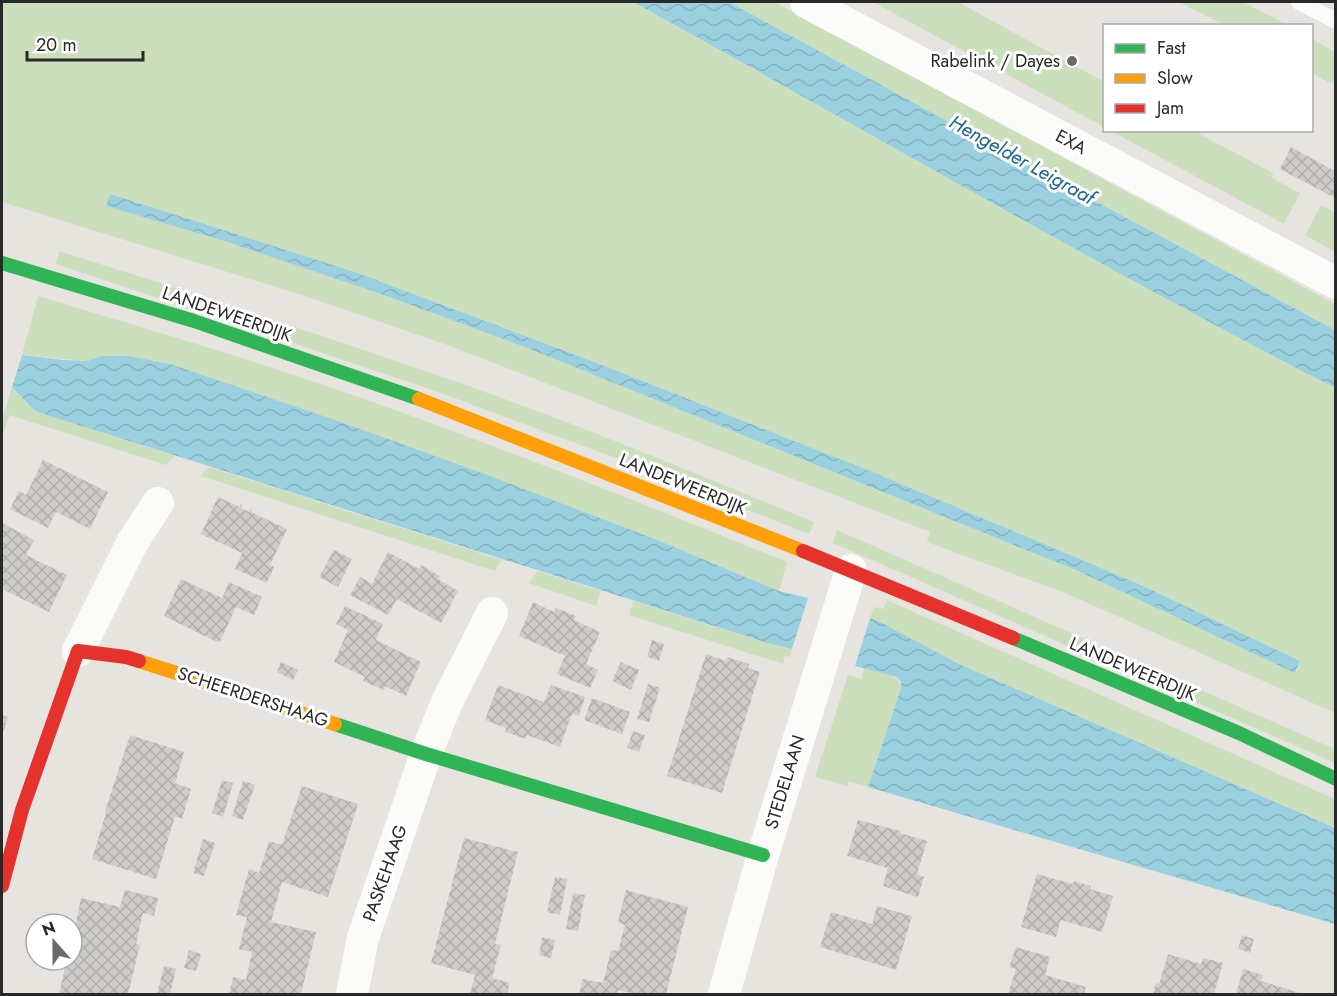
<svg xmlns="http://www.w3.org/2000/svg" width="1337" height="996" viewBox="0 0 1337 996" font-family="Jost,sans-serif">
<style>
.grass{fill:#cbdfbc;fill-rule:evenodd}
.water{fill:url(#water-waves)}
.pier{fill:#e7e4e0}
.building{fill:url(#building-cross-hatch)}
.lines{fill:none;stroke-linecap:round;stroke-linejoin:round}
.lane{stroke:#fbfbfa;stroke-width:16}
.street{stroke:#fbfbfa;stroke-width:32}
.fast{stroke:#30b455;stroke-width:14}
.slow{stroke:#ff9f0a;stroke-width:14}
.jam{stroke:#e5322d;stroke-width:14}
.poi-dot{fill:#6c6a69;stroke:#fff;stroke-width:2}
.labels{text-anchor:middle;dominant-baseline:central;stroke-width:6;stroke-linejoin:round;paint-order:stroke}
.poi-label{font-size:18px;fill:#292929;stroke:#fff;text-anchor:end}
.street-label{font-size:18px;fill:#292929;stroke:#fff}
.water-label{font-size:20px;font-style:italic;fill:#1b678c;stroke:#fff}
</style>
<defs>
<pattern id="water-waves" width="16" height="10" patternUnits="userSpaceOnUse" patternTransform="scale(1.5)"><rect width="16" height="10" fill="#9bd0e1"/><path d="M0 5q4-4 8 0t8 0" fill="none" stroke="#86b3c1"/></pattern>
<pattern id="building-cross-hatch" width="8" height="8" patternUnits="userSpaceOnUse" patternTransform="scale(1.5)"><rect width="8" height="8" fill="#ceccc9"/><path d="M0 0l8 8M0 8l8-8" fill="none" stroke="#b1afad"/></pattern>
</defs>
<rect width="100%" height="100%" fill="#e7e4e0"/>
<g class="grass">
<path d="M 2,2 L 633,2 L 1022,219 L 1268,353 L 1335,388 L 1335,713 L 1065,593 L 927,542 L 930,532 L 450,346 L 305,296 L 2,202 ZM 109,195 L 355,272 L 597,363 L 868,470 L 1139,584 L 1300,661 L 1296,673 L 1078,571 L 530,349 L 381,294 L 224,241 L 107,206 Z"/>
<polygon points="729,2 774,2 1335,304 1335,330 1006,153"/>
<polygon points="873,2 958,2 1104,82 1104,127"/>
<polygon points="1179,2 1243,2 1287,25 1224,25"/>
<polygon points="1312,39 1335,52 1335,84 1328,82 1312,73"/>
<polygon points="1111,131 1194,131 1273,173 1272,178 1300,193 1284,224"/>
<polygon points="1321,205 1335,212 1335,252 1305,235"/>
<path d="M 59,251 C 199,295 338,340 477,389 C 590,429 702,476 814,522 L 809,534 L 632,464 L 441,393 L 56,264 Z"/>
<path d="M 38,296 C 114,319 189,341 264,365 C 441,423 615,492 787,562 L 779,591 L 660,541 L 103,356 L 86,361 L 22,355 Z"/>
<polygon points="12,387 34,410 175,456 166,465 9,415 2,439 2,421"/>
<polygon points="209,467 502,560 495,571 201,476"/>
<polygon points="837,530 1335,749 1335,763 833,543"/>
<polygon points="537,571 601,591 596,606 529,583"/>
<polygon points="887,600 1335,799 1335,828 959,664 870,618 874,607 884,609"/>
<polygon points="633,601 771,644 792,649 790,657 785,656 783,664 629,615"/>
<path d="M 864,669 C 877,672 901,673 901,688 L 868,787 L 849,781 L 847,786 L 815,777 L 848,675 L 862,679 Z"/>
</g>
<g class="water">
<path d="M 633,2 L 729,2 L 1006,153 L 1335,330 L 1335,388 C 1098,266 867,131 633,2 Z"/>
<polygon points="110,194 355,272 597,363 868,470 1139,584 1300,661 1295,673 1078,571 530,349 381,294 224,241 106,206"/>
<polygon points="2,350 22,355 64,360 86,361 102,356 128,356 170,364 338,421 490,476 660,541 779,591 808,598 807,603 869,622 870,618 878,621 959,664 1335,828 1335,924 868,787 901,688 901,682 897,677 855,666 856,662 794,642 792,649 771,644 47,415 34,410 12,387 2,384"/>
</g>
<g class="pier">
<polygon points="2,347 23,352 11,390 2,387"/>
<polygon points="809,595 811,597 810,601 867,619 871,615 854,669 853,663 797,646 795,651 791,652"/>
</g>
<g class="building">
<polygon points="1291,147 1335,171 1335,198 1280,169"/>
<polygon points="43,460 108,492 90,529 56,512 48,528 10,509 19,491 26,495"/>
<polygon points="218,497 239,507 242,503 241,508 249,512 252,507 251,512 287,529 270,565 274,567 267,583 235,569 242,553 201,534"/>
<polygon points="2,523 34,540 26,555 67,575 49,612 2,589"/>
<polygon points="334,550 352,559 338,587 319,577"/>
<polygon points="388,552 419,569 421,565 440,576 438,579 458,591 441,623 397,599 388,615 350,595 360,577 372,584"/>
<polygon points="181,579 222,598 229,582 262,597 254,615 236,607 220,642 215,641 164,616"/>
<polygon points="533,602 554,612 556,608 576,616 574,620 600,632 586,664 598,670 590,688 557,674 565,656 519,636"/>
<polygon points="345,606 383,624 376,640 421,662 406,696 385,686 384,690 363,681 365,677 334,662 348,630 336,624"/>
<polygon points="652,640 664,644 659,661 647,657"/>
<polygon points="706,654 726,661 727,657 749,664 748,668 760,672 722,793 667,776"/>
<polygon points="281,662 298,670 293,680 277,672"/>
<polygon points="621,662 639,670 631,690 612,681"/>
<polygon points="648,684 660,688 649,722 637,719"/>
<polygon points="498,685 544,702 551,685 585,697 579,716 572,714 560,747 527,735 526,739 505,732 506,728 485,720"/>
<polygon points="592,698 630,712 622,734 584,720"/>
<polygon points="2,715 8,717 2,736"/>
<polygon points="633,731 645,735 639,752 627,748"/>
<polygon points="130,735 184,752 175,783 191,789 182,819 175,816 156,879 92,859 106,813 105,811"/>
<polygon points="222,780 233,783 223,817 212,813"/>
<polygon points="243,781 255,785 243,820 232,816"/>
<polygon points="302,786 358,804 328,897 282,882 271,922 316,932 301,994 229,994 233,977 246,980 252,952 239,949 247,917 236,915 249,869 259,873 269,841 282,845"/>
<polygon points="858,820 901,831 900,833 927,841 917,874 924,877 918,897 883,886 888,868 847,856"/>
<polygon points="464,838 518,852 495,944 501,945 492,978 510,983 507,994 470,994 475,975 431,963"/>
<polygon points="203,839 215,843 204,876 193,873"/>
<polygon points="1037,874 1073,884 1074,881 1091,886 1090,889 1113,896 1102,932 1061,920 1056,937 1021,927"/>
<polygon points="555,877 567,879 560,915 547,912"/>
<polygon points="125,890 158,898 154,916 143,913 136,944 140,945 128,994 59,994 66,963 65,962 65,960 72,960 72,929 75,928 81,898 120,907"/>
<polygon points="626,890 688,907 666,994 635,994 618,990 617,994 579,994 583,979 603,983 611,950 618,951 625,925 618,922"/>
<polygon points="573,893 585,895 578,931 566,929"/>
<polygon points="877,906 912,916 896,970 820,947 831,912 872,924"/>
<polygon points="1242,935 1254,939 1250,953 1238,949"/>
<polygon points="542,937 555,940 551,958 539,955"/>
<polygon points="1016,947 1050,957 1045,975 1086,987 1084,994 1008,994 1016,969 1009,967"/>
<polygon points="189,950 201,954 196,971 184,968"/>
<polygon points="1168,954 1201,964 1203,958 1223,963 1214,994 1195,993 1195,994 1153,994 1156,983 1159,984"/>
<polygon points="164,966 176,969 172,986 170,994 157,994"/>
<polygon points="1243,969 1263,975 1261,981 1303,994 1236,994"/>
</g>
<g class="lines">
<polyline class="lane" points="1299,2 1336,21"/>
<g class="street">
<polyline points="806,2 1336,283"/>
<polyline points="78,651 132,543 158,503"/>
<polyline points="352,994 363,938 426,754 447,702 492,613"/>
<polyline points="724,994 763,855 851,570"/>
</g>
<g class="fast">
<polyline points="2,263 194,321 419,399"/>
<polyline points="1013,638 1239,733 1336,779"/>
<polyline points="335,724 426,754 763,855"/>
</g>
<g class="slow">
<polyline points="419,399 803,551"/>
<polyline points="139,661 335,724"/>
</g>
<g class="jam">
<polyline points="803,551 1013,638"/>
<polyline points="2,886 22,810 78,651 126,657 139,661"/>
</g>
</g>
<circle class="poi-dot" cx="1072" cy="61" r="6"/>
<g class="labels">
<g class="poi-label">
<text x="1060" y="61">Rabelink / Dayes</text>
</g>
<g class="street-label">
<text transform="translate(1071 142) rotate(28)">EXA</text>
<text transform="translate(227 314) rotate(19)">LANDEWEERDIJK</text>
<text transform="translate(683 484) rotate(22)">LANDEWEERDIJK</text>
<text transform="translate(1133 669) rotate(23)">LANDEWEERDIJK</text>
<text transform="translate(253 697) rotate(18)">SCHEERDERSHAAG</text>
<text transform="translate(785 782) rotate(-73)">STEDELAAN</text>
<text transform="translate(385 873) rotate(-71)">PASKEHAAG</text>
</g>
<g class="water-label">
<text transform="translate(1022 160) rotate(29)">Hengelder Leigraaf</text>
</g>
</g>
<rect width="1337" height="996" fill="none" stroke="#292929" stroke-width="6"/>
<rect x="1103" y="24" width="210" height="108" fill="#ffffff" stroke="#a9a9a9" stroke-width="1.5"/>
<rect x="1115" y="44" width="30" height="9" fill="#30b455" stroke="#a9a9a9" stroke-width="1.5"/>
<text x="1157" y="54" font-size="18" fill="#292929">Fast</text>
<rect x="1115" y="74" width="30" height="9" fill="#ff9f0a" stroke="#a9a9a9" stroke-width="1.5"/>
<text x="1157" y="84" font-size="18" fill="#292929">Slow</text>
<rect x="1115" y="104" width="30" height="9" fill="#e5322d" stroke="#a9a9a9" stroke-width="1.5"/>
<text x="1157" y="114" font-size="18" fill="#292929">Jam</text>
<g transform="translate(54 942) rotate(339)"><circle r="28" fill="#ffffff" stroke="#a9a9a9" stroke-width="1.5"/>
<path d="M0-4.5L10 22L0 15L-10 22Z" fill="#6c6a69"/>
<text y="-9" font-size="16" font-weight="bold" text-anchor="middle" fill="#292929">N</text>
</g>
<path d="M27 51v9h116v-9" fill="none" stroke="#292929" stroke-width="3"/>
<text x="36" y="51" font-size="18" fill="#292929" stroke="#ffffff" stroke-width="4.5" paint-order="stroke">20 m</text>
</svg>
